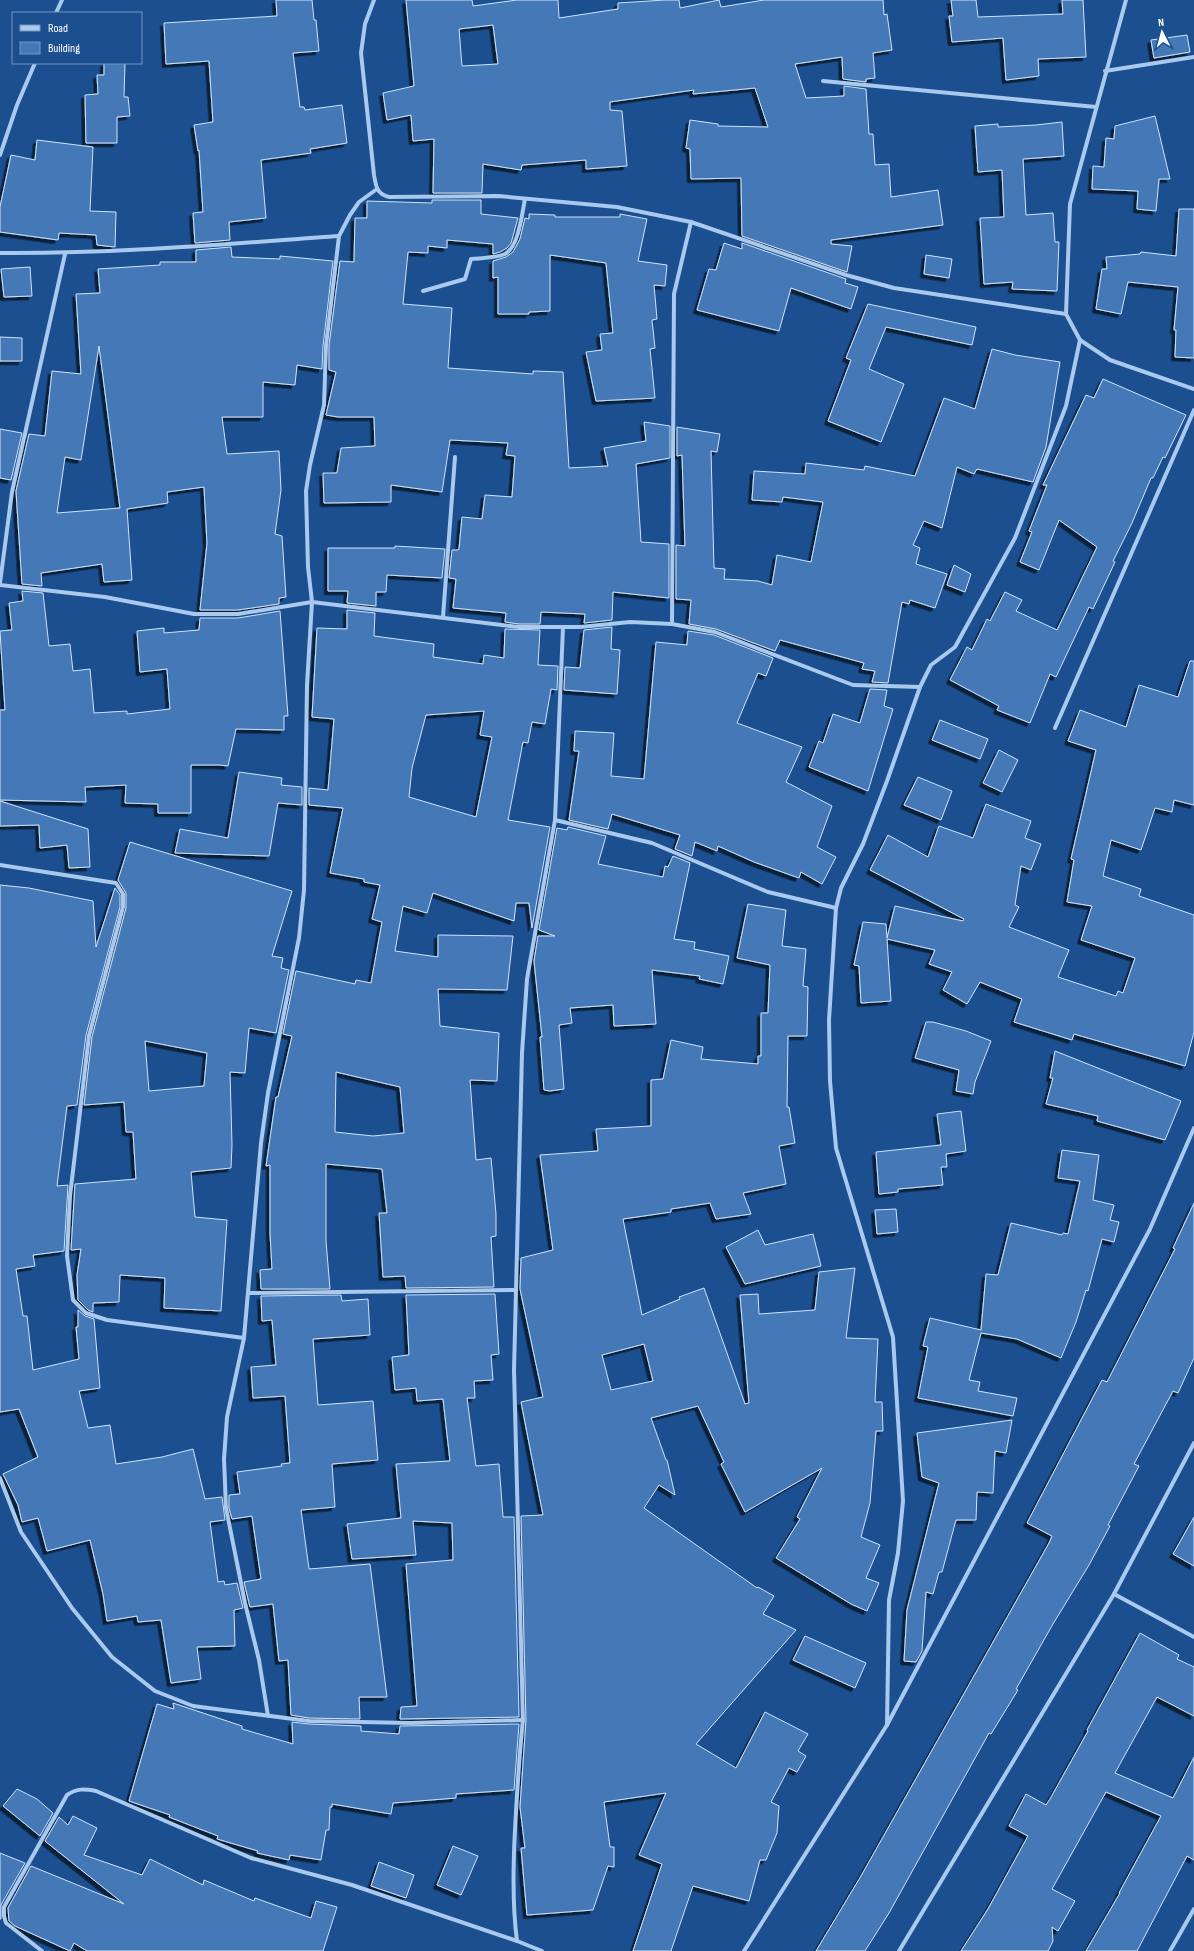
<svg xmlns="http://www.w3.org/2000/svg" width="1194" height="1951" viewBox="0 0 1194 1951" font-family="'Sofia Sans Condensed',sans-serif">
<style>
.building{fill:#4478b7;stroke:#cfe3fa;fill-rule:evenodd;filter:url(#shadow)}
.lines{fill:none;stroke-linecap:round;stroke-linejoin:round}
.street{stroke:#a9c9ee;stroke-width:4}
</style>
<defs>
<filter id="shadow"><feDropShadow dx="-3.5" dy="3.5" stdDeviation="0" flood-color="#0009"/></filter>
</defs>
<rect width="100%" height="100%" fill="#1b4f8f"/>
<g class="building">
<polygon points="276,0 312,0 314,20 316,20 319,51 293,53 300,107 304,107 305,110 342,105 347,143 310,149 311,153 261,160 266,218 229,222 230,240 195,243 193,213 203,212 199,150 198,151 194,125 213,122 209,61 166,64 164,23 277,16"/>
<path d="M 406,0 L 472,0 L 473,6 L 517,0 L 558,0 L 559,18 L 618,9 L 618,3 L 665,0 L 679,0 L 680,8 L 719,0 L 721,7 L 764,0 L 883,0 L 884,15 L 887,14 L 892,50 L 873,53 L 875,78 L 866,79 L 866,82 L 843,79 L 842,57 L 795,64 L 806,98 L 844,96 L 844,86 L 866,89 L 869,134 L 873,134 L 875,165 L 889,164 L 891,197 L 938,190 L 943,225 L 831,240 L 831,244 L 852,246 L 847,272 L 742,236 L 741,178 L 691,179 L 690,149 L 686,148 L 690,120 L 718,124 L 718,126 L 768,127 L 755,88 L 693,94 L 694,90 L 610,102 L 610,110 L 622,111 L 627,166 L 586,169 L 586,160 L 522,165 L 521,170 L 483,164 L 482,193 L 433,193 L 434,139 L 413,141 L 411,115 L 387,120 L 383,93 L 414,86 ZM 493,25 L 498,64 L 462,66 L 459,29 Z"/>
<polygon points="951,0 976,0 978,17 1063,14 1062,0 1083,0 1086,57 1038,59 1039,76 1006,80 1003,38 952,42 949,16 953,16"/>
<polygon points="1187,35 1190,52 1154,58 1151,40"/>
<polygon points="104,63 125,63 124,97 128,97 130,116 117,117 117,143 86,143 85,95 98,94 97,75 104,75"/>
<polygon points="1155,116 1170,179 1159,179 1156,211 1137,209 1138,191 1092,189 1093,166 1104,167 1106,138 1114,139 1115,126"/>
<polygon points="1062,122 1064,156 1023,159 1026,215 1053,213 1055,242 1059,242 1057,291 1012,289 1013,282 984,284 980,218 1004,217 1002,170 978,172 975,126 998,124 998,127 1036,125"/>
<polygon points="37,140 93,147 90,211 116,212 115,247 97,245 96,235 59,233 58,240 0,232 0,207 11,155 35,160"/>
<polygon points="432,200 481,200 481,214 518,218 511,243 507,248 500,252 493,254 493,244 447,240 447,248 428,246 428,253 408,252 403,304 452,308 448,368 533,374 533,371 563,372 569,468 608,466 604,448 646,441 644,422 670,426 670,458 636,464 641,542 669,544 669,598 613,592 612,620 584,623 585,614 541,612 540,624 519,624 505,622 506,613 453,608 456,579 449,578 452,550 458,550 459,549 462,517 482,519 485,495 512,497 515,456 506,455 508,443 450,440 442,492 391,485 391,502 324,503 323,473 337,473 341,448 375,446 374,417 338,417 326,415 336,372 329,370 329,346 340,261 354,262 355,218 367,218 367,201 432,203"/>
<polygon points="1179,209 1194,209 1194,358 1175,357 1176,330 1174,330 1178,287 1128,282 1121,314 1096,309 1102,269 1107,269 1106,257 1140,254 1141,252 1176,256"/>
<polygon points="529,214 555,215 555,217 620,217 620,214 647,219 638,261 667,265 665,286 654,285 657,319 652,320 655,348 650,349 655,398 596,401 586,352 602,350 600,334 613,333 606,263 550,255 550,311 529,312 529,314 498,314 498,277 493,278 493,261 506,257 513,252 520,239 525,218 529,219"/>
<polygon points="724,243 742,249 742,243 846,279 845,283 858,287 851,309 791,288 779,331 697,310 709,269 716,270"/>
<path d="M 231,247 L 232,257 L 280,259 L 280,256 L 333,261 L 323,346 L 322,369 L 297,365 L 295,385 L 263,382 L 263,417 L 222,417 L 227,454 L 279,451 L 281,490 L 275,534 L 282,536 L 286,597 L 279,598 L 279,604 L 238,610 L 200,610 L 207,543 L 204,487 L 167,492 L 168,503 L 127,509 L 132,580 L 104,582 L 102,564 L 41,573 L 42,586 L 22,584 L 16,491 L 29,434 L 45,436 L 52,371 L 81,374 L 76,294 L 100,293 L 98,269 L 160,265 L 160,262 L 196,262 L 196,250 ZM 99,346 L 120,508 L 57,513 L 65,457 L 81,460 Z"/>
<polygon points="926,255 952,259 949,278 924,274"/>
<polygon points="30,267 32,296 4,297 1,269"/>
<polygon points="868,304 976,327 972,345 886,327 869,369 904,384 881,442 828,421 851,360 846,358"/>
<polygon points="0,337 22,338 22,361 0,361"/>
<polygon points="992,349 1015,355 1060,362 1046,447 1033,482 977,469 974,474 957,467 942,528 924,521 913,545 920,548 916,564 947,574 935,608 910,600 909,604 902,602 888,683 872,682 875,671 862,669 864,663 780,640 775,651 716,629 689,624 691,600 676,599 676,545 685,546 682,455 677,456 677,427 720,434 717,452 711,451 714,568 725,569 724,579 758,581 772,585 777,555 811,562 823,502 783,497 782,502 752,500 754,471 805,474 806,463 864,470 865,466 915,476 944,398 975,409"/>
<polygon points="1103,379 1186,415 1165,458 1163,457 1153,478 1151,478 1132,523 1113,561 1115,562 1093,609 1089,607 1056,677 1050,674 1030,723 997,710 999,706 950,680 967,647 972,650 987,619 990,621 1005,592 1022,600 1016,611 1057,630 1097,547 1059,520 1039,570 1020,562 1032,532 1029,531 1047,485 1043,485 1086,395 1094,398"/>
<polygon points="0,429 22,433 11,480 0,478"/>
<polygon points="395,546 445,549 442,578 387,575 386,592 376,592 376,606 347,603 348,591 328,591 328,548 395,548"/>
<polygon points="954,565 971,574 965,592 947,585"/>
<polygon points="22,591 43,593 49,646 70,644 73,671 90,669 94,713 127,711 127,714 170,709 167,669 140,672 137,631 164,628 164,633 199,630 200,618 238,618 280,611 288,716 284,716 284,730 236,729 228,766 219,765 191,765 191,813 158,813 158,804 125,803 126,785 85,787 86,802 0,800 0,710 5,710 0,631 12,630 9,603 23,601"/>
<path d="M 347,610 L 375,613 L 374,636 L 434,644 L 433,657 L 483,664 L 484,655 L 504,658 L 505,629 L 540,630 L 538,665 L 558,666 L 557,690 L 551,689 L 545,724 L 532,722 L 528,743 L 523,742 L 508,820 L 550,827 L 532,928 L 529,903 L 516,903 L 514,921 L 433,893 L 427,913 L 403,906 L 395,951 L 438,957 L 438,935 L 513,936 L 507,990 L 438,989 L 440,1026 L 499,1033 L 497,1081 L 470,1080 L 476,1160 L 491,1158 L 496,1214 L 496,1236 L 491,1237 L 494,1287 L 406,1288 L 405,1276 L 383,1277 L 379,1213 L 387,1213 L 382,1169 L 326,1164 L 326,1241 L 330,1289 L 261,1289 L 260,1270 L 272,1269 L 270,1233 L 270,1165 L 266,1166 L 276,1097 L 278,1097 L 292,1036 L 283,1034 L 296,971 L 355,984 L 356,980 L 371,983 L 382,922 L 372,919 L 380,885 L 364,882 L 364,879 L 330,873 L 343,808 L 309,805 L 309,788 L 328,790 L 334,719 L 312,717 L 317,628 L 347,629 ZM 484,711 L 480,735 L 492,737 L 476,817 L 409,797 L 412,768 L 426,715 ZM 336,1072 L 400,1087 L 404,1133 L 373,1136 L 335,1132 Z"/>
<polygon points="612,627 611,649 620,650 617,694 564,690 565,667 580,668 584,630"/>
<polygon points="688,631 714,635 773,658 766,676 758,673 737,723 802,747 786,782 832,806 817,847 836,857 822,884 801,872 799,878 754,862 718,846 717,851 695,842 692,856 675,849 680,835 612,814 608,829 569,820 579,751 574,751 575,731 614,733 611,776 644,779 656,642 687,645"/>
<polygon points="1190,661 1194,661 1194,805 1174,800 1172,812 1155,808 1141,850 1111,840 1103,876 1141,889 1139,896 1194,915 1194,1032 1185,1066 1074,1034 1072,1040 1014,1022 1022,999 980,982 967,1004 943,990 952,972 929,964 935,950 887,939 891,1001 861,1003 859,966 854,965 863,922 886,924 887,938 895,906 963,921 964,919 870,870 888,835 928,857 939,826 973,838 986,804 1031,821 1025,838 1041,844 1031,870 1021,866 1015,905 1019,907 1009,927 1069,950 1058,977 1116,996 1118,991 1123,993 1135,958 1081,940 1092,906 1067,902 1074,860 1071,859 1096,750 1068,741 1080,710 1126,727 1139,685 1178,697"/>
<polygon points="870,689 887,690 884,706 893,709 868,791 809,767 819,741 823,743 833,714 860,723"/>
<polygon points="940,720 988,739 980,759 932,740"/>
<polygon points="999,750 1018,760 1002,792 983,783"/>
<polygon points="239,772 282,778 281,785 302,787 302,805 278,803 269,856 175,853 180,829 228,838"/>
<polygon points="918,777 952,791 941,820 904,805"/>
<polygon points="0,801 88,829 90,867 69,868 67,845 40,848 39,825 0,826"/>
<polygon points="568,827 606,836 598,864 663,877 665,866 668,867 673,856 690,863 674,939 695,942 694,949 729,956 723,984 699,979 700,976 652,970 656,1024 614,1026 613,1005 570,1008 572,1023 559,1025 564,1089 550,1091 544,1090 540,1037 542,1037 534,961 538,936 555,936 539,930 557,828 567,830"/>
<path d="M 130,842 L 292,891 L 272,956 L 283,958 L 281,968 L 289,970 L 276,1033 L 249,1028 L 245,1073 L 230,1072 L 232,1145 L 231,1168 L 191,1172 L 195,1217 L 227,1220 L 221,1311 L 164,1308 L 165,1278 L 120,1275 L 119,1302 L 93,1303 L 93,1312 L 88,1310 L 78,1300 L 77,1275 L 81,1249 L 71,1250 L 75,1184 L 136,1179 L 133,1132 L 126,1132 L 124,1102 L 84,1105 L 92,1037 L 126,908 L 126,893 L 118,880 ZM 145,1041 L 207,1053 L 204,1086 L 149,1091 Z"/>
<polygon points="0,885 29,888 93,901 96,947 115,888 120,895 120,907 86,1035 77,1105 67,1106 57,1186 68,1185 64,1251 33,1255 35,1266 16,1269 23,1316 27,1316 33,1370 79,1359 76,1327 78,1327 78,1310 85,1316 94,1319 100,1388 79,1391 88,1428 110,1425 116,1464 162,1457 193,1449 205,1499 222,1497 225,1520 210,1522 218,1582 224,1581 225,1585 237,1583 243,1608 234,1610 235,1646 197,1647 201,1679 171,1683 161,1620 138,1622 137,1616 107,1621 103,1594 90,1540 47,1551 38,1518 22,1522 18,1505 3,1474 38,1457 19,1409 0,1412"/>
<path d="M 748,904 L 786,910 L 782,946 L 806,949 L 803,986 L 808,987 L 807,1036 L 788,1036 L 787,1107 L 789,1107 L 795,1143 L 779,1146 L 786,1184 L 743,1193 L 751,1214 L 716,1219 L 710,1203 L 671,1209 L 671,1212 L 623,1219 L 642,1315 L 680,1299 L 679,1297 L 704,1288 L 745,1404 L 749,1403 L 740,1295 L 758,1294 L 759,1314 L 815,1310 L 819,1272 L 855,1268 L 846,1338 L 878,1339 L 875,1402 L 882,1402 L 883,1431 L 876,1431 L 870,1503 L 861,1537 L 880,1545 L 866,1578 L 879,1583 L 867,1611 L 851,1604 L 776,1558 L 800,1519 L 797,1517 L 822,1468 L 745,1512 L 721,1464 L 724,1462 L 698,1406 L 651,1418 L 666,1460 L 667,1460 L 675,1495 L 659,1485 L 644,1508 L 757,1588 L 758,1587 L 774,1596 L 763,1614 L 796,1630 L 696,1744 L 736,1768 L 765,1712 L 808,1734 L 798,1751 L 806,1756 L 797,1772 L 789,1768 L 771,1802 L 779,1806 L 777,1833 L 766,1860 L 760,1860 L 749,1901 L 693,1886 L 671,1951 L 633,1951 L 662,1864 L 639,1855 L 666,1793 L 604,1802 L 610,1847 L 614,1847 L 614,1867 L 608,1866 L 593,1910 L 527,1915 L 521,1848 L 525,1848 L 520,1807 L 526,1720 L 521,1516 L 543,1515 L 521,1402 L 543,1397 L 520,1289 L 521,1258 L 553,1250 L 540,1155 L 598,1151 L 596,1129 L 651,1126 L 651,1080 L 663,1079 L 671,1040 L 703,1047 L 701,1059 L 758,1064 L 758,1056 L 761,1056 L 761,1013 L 768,1013 L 770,965 L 737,958 ZM 644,1344 L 653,1381 L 611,1390 L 602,1355 Z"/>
<polygon points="926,1022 933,1022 966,1031 991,1041 975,1082 973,1094 956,1091 959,1070 915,1058"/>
<polygon points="1055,1051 1181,1101 1165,1140 1097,1121 1098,1116 1046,1104 1053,1078 1050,1078"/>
<polygon points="961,1111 966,1151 946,1154 947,1167 941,1167 943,1185 898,1189 898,1192 879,1194 876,1152 941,1145 937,1114"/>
<polygon points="1062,1150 1099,1155 1093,1200 1114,1205 1110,1220 1119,1222 1114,1242 1102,1239 1088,1291 1086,1290 1076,1322 1061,1358 1017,1339 981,1333 969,1380 980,1382 978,1391 1017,1398 1013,1416 918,1398 928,1347 923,1346 930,1318 981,1330 986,1274 998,1275 1011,1223 1062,1235 1063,1233 1068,1234 1080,1181 1058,1178"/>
<polygon points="1194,1203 1194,1358 1178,1393 1173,1391 1134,1464 1139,1466 1108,1525 1110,1526 1089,1565 1053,1624 1016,1689 1018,1690 991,1734 989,1733 889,1913 865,1951 816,1951 861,1876 1049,1543 1052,1536 1027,1523 1102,1380 1107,1382 1175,1249 1173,1248"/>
<polygon points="896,1209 898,1232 877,1234 875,1210"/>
<polygon points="758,1230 765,1245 813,1234 821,1266 745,1284 726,1247"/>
<polygon points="495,1294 499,1354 491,1355 493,1380 474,1381 475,1398 467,1398 476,1466 499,1464 503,1517 514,1517 519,1717 400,1719 401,1707 417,1706 406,1564 453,1560 452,1523 413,1521 416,1555 352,1559 347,1524 401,1518 396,1464 450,1461 443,1399 417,1401 416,1388 395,1390 392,1357 409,1355 406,1295"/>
<polygon points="341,1295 342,1301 368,1299 370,1335 313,1339 318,1405 373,1401 378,1460 332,1464 335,1507 301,1510 309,1569 370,1564 387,1697 359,1697 360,1719 309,1718 291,1715 288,1660 279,1661 273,1604 250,1607 244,1582 261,1579 252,1516 232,1519 229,1508 229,1495 240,1494 237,1472 282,1466 281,1464 290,1463 285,1396 253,1398 251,1367 276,1365 272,1320 262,1321 261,1296"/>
<polygon points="1012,1420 1006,1453 995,1451 993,1493 977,1492 976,1520 956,1520 942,1572 939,1572 933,1594 926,1592 922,1651 916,1662 904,1661 907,1610 939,1483 922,1477 917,1433"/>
<polygon points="1194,1517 1194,1566 1173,1554"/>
<polygon points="1140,1633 1179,1655 1177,1659 1194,1667 1194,1716 1157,1697 1115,1773 1173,1798 1194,1757 1194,1860 1187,1856 1137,1951 1086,1951 1120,1893 1119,1893 1161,1816 1106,1792 1052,1889 1075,1901 1058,1931 1052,1927 1053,1941 1048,1951 961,1951 988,1909 1028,1836 1009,1826 1026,1794 1046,1805 1050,1799 1088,1731 1087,1730"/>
<polygon points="805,1636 866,1663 855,1688 793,1660"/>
<polygon points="173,1703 242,1726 242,1729 293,1744 292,1722 309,1724 361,1726 361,1731 399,1734 400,1726 519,1724 514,1790 456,1794 456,1798 393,1803 391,1814 332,1804 332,1807 330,1807 329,1830 326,1830 321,1860 290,1855 289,1860 257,1853 258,1851 217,1839 218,1836 169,1817 170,1815 129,1801 157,1704 174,1709"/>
<polygon points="17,1789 37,1799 53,1813 40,1836 3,1806"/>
<polygon points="73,1816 97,1828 84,1855 142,1875 150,1859 203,1885 204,1880 254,1901 255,1898 311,1918 316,1901 337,1907 323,1951 87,1951 74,1943 70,1951 15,1926 9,1921 8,1908 31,1866 124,1904 45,1841 59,1817 68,1825"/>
<polygon points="453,1846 478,1856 461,1895 437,1885"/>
<polygon points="0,1853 25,1863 1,1905 1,1919 0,1919"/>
<polygon points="379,1862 414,1875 406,1898 371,1886"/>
</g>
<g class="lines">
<g class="street">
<path d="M 374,0 L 365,24 L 361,53 L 374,175 C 376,187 377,194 389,197 L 498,196 L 617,207 L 691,222 L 846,275 L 894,288 L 1066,314"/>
<polyline points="1126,0 1070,204 1066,314 1080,340 1110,360 1194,389"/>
<polyline points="56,13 62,0"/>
<polyline points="1105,71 1194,57"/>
<polyline points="823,81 1096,107"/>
<polyline points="0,155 17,105 35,63"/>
<path d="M 0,253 C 113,254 226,244 339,236"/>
<path d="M 423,291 L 465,279 L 471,259 C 481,258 496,258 505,254 C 519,247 522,213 525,199"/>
<polyline points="0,583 12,492 65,254"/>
<polyline points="0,585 105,597 194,614 238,614 312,602 519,627 580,627 630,622 672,624 715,632 853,685 920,687"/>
<polyline points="443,617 455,457"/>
<polyline points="672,624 674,294 691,222"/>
<polyline points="563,627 555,820 652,843 768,892 836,908"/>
<polyline points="1055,728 1194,410"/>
<polyline points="0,865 116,883 123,894 123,907 89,1036 70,1196 67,1256 73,1300 86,1313 107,1320 244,1338 261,1143 268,1093 299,938 304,890 307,685 312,602 308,567 306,491 310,465 324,405 326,346 339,236 350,215 359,202 377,189"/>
<polyline points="248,1293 516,1290"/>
<polyline points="244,1338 227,1417 224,1459 226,1508 245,1603 259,1660 268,1716"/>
<polyline points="0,1478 21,1532 72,1608 112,1657 155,1691 193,1706 309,1721 410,1723 523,1720"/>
<polyline points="1114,1594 1194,1637"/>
<polyline points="887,1725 889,1600 898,1553 903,1501 893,1337 836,1148 830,1081 829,1020 836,908 841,888 863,844 887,781 920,687 931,665 955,647 1015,538 1066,406 1080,340"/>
<path d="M 42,1951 L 6,1923 L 4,1916 L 4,1907 L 67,1795 C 77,1788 85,1789 96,1791 L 251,1858 L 352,1885 L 517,1941"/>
<path d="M 542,1951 L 517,1941 C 512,1904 513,1867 515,1830 C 517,1793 519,1756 523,1720 L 514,1370 L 522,1053 L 527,979 L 555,820"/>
<polyline points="744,1951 887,1725 1150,1229 1194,1128"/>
<polyline points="899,1951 1114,1594 1194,1443"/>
<polyline points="1170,1951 1194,1909"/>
</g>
</g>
<rect x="12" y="12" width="130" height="52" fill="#1b4f8f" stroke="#7695bc"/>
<rect x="20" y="25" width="20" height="6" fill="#a9c9ee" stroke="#7695bc"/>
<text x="48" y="32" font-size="12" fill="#ffffff">Road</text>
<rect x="20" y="42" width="20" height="12" fill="#4478b7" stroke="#7695bc"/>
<text x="48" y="52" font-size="12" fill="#ffffff">Building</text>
<g transform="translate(1162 32) rotate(354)" stroke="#1b4f8f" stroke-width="3" paint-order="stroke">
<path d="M0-3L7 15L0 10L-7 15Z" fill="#ffffff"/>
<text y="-6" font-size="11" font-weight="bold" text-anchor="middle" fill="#ffffff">N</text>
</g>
</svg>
